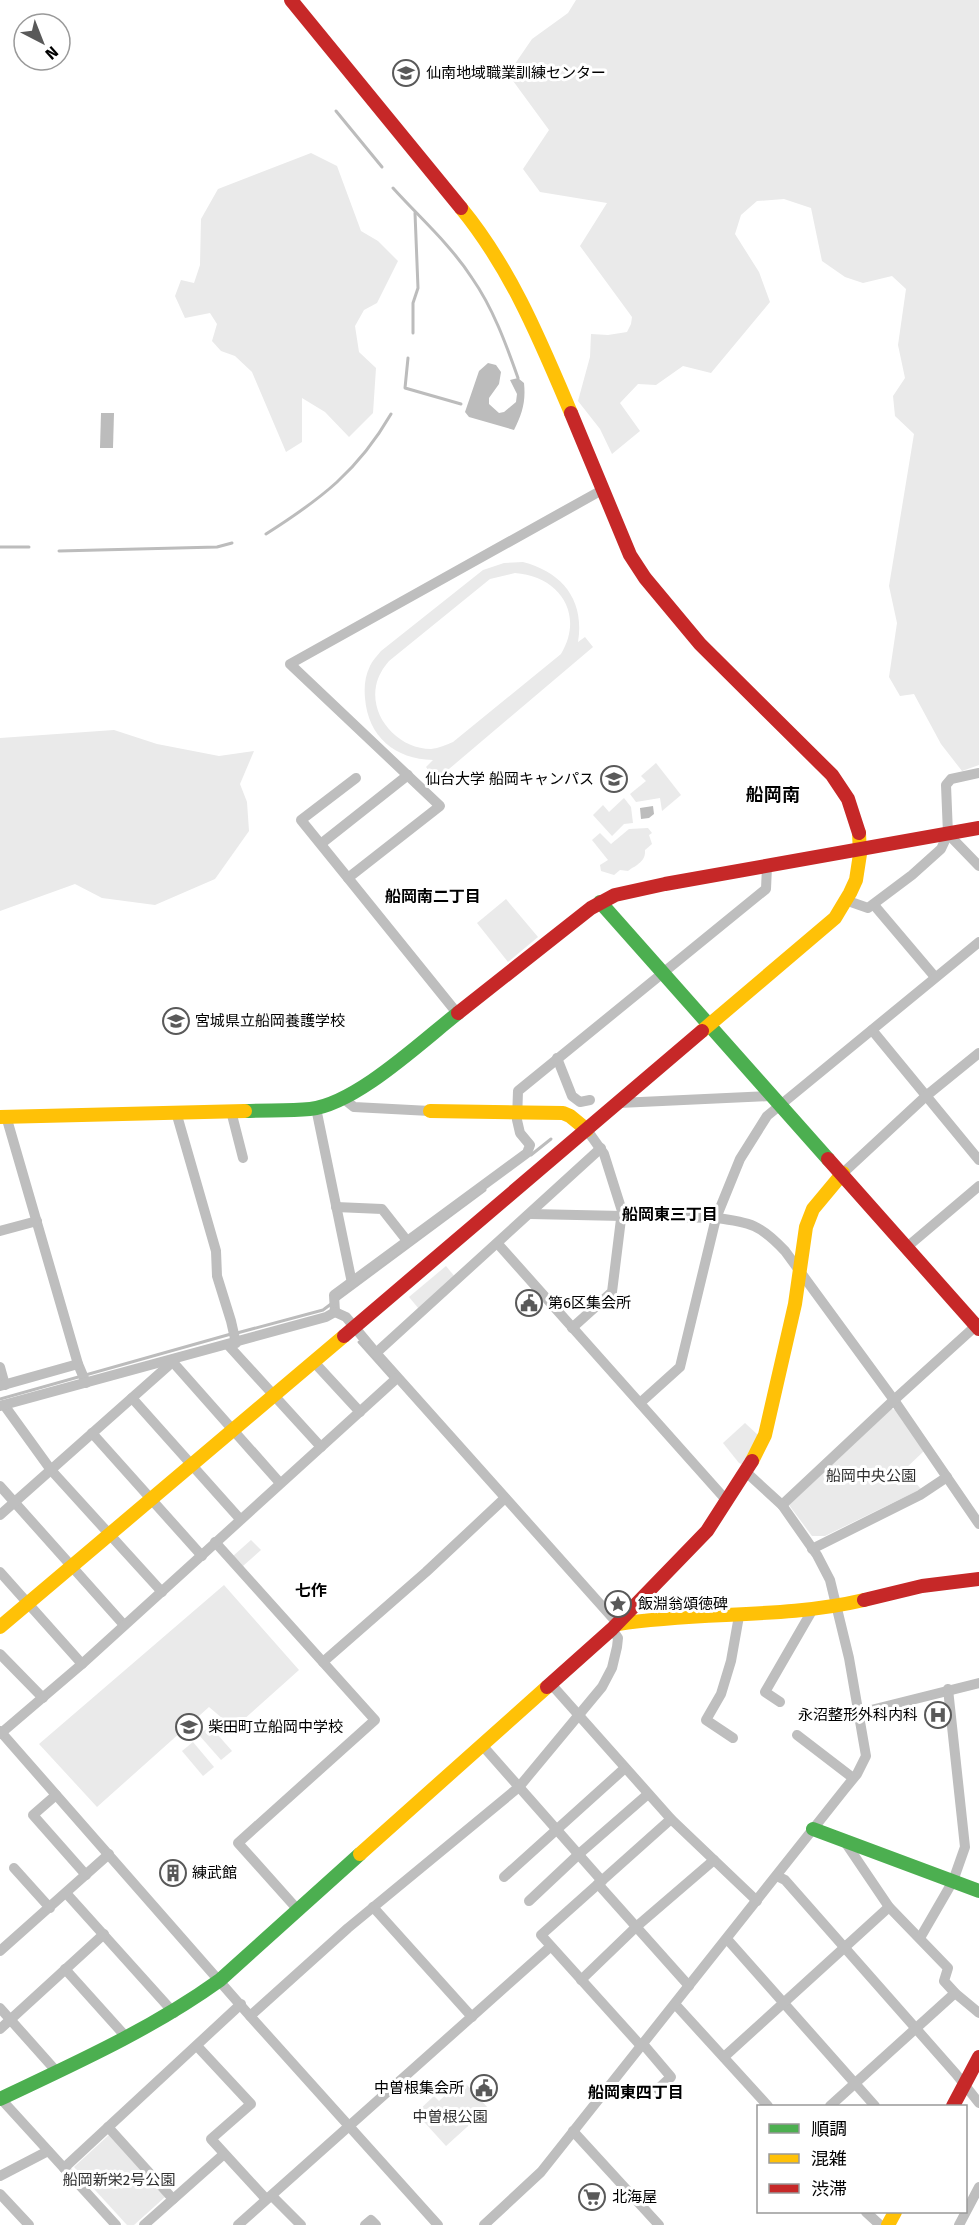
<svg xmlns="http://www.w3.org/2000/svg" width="979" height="2225" viewBox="0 0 979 2225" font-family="'Fira Sans','Noto Sans JP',sans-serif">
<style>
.green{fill:#eaeaea;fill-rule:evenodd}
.water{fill:#bcbcbc}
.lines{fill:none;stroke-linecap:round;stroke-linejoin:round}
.stream{stroke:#bcbcbc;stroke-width:3}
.street{stroke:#bebebe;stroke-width:10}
.fast{stroke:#4caf50;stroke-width:14}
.slow{stroke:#ffc107;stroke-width:14}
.jam{stroke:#c62828;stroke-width:14}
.labels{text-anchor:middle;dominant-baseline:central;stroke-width:6;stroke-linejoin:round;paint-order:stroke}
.poi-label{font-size:15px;fill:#000;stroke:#fff;text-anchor:start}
.park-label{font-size:15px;fill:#2f2f2f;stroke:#fff}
.neighbourhood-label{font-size:16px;font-weight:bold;fill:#000;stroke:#fff}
.quarter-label{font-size:18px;font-weight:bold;fill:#000;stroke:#fff}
</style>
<rect width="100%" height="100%" fill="#fff"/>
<g class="green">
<polygon points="576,0 979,0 979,765 962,771 941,744 914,694 900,696 889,677 897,623 889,586 914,434 895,416 893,396 905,378 898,345 906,289 892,276 863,283 845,277 822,261 811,208 784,199 757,201 741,215 735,234 759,272 770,302 711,373 683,366 656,385 638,384 620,403 640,431 612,454 600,429 578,401 590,357 591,334 608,335 627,332 631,324 632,317 580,246 607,203 540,192 523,169 549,130 508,74 532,39 568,13"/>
<polygon points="311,153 337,166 361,231 378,241 398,261 377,303 364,310 355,326 359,352 376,368 373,413 349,437 325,412 302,398 302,442 286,452 252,372 235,356 221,351 212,341 217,324 210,313 185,318 175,296 181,280 194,283 200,265 201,219 218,189"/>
<path d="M 523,562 C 562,572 585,600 578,642 L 585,637 L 593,647 L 436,780 L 426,767 L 433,760 C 395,759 368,737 365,698 C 364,687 365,676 370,666 C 372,661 377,656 381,651 L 483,570 L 504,563 ZM 515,573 C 559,576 585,614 561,654 L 453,742 C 446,745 439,748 431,749 C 399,749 370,718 376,686 C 378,676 383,668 389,661 L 490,579 Z"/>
<polygon points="114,730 157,744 219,756 254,751 240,784 247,802 249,831 215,879 155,905 102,898 75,884 0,911 0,738"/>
<polygon points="656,763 681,795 662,811 660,798 636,802 630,794 646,781 641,776"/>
<polygon points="624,798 631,807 633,823 624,824 612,836 593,815 603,805 609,812"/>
<path d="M 648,828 L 652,833 L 649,835 L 652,844 L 645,850 C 646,862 636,865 628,871 L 620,870 L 614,875 L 601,871 L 600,865 L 608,860 L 592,840 L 600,833 L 611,844 L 629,829 Z"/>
<polygon points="506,899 538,937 508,962 477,923"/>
<polygon points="446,1266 455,1277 419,1309 409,1297"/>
<polygon points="891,1409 897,1410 925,1450 904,1470 921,1489 825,1536 812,1536 789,1505"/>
<polygon points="745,1423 759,1436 744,1465 739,1463 723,1443"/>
<polygon points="251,1540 261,1550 243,1566 233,1556"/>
<polygon points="224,1585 299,1670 242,1721 229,1724 209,1707 97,1807 39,1744"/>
<polygon points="210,1726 232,1751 221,1760 199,1735"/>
<polygon points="193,1742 214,1767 203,1776 182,1751"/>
<polygon points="458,2084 462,2088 466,2084 488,2108 446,2146 416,2113 434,2096 439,2101"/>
<polygon points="110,2134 165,2197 134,2225 127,2225 74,2167"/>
</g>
<g class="water">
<path d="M 488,363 L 496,365 L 501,372 L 499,384 L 489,398 L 489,404 L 499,413 L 504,412 L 516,402 L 517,394 L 510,380 L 518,378 L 524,383 C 526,402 522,414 514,430 L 469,417 L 465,412 L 479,371 Z"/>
<polygon points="101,413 114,413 113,448 100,448"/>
<polygon points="653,806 654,814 649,818 641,819 640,808"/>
</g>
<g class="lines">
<g class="stream">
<polyline points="336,111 382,167"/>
<path d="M 393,188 C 420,218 450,244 472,278 C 493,308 506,344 518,378"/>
<polyline points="413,333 413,303 418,288 415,213"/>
<polyline points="408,358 405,388 461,404"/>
<path d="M 266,534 C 321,499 358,471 391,414"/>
<polyline points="0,547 29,547"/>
<polyline points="59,551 217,547 232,543"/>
<polyline points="531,1155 551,1139"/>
<polyline points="337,1300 485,1190"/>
<polyline points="237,1333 323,1310 331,1304"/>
<polyline points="359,1342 392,1379"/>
<polyline points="0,1399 231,1334"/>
</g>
<g class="street">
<polyline points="948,834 979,866"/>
<polyline points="322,843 408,775"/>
<polyline points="348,878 301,820 356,778"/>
<polyline points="848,901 868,908 912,875 941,849 948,834 946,785 951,779 979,773"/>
<polyline points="874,905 935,977"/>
<polyline points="457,1013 348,878 440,806 290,664 602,490"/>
<polyline points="872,1030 979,1160"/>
<polyline points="557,1058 572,1096 580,1102 590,1100"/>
<polyline points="344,1099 354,1107 430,1111"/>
<polyline points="619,1103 770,1096"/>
<polyline points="316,1108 352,1283"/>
<polyline points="231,1111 243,1158"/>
<polyline points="176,1112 216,1251 217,1276 231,1321 236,1343"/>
<polyline points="6,1116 78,1364 86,1383"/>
<polyline points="843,1173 926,1096 979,1053"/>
<polyline points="336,1207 382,1209 408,1242"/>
<path d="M 530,1214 L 716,1218 C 750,1222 761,1225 785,1251 L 894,1400 L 979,1524"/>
<polyline points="0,1231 37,1221"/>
<polyline points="498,1244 727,1501"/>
<polyline points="907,1247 979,1186"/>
<polyline points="335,1312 334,1295 527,1153 530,1145 520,1133 517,1120 518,1091 766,889 767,866"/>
<polyline points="572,1328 612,1292 622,1211 604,1154 587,1130"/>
<polyline points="228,1345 321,1447"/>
<polyline points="376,1353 601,1148"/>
<polyline points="313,1361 360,1412"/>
<polyline points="0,1367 5,1385"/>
<polyline points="0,1386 78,1364"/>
<polyline points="132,1398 240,1519"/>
<polyline points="640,1403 680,1367 716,1218 740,1159 767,1116 979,942"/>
<polyline points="4,1405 51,1470 162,1592"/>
<polyline points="0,1406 326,1317 335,1312 346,1317 376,1353 618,1624"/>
<polyline points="92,1433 202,1556"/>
<polyline points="0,1486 124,1625"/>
<polyline points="782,1505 894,1400 979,1323"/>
<polyline points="0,1515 168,1366 171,1360 280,1483"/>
<polyline points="215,1542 375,1720 238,1843 298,1910"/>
<polyline points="812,1549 920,1495 947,1477"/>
<polyline points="0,1572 82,1664"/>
<polyline points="0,1654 43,1698"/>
<polyline points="323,1662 426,1572 505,1498"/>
<polyline points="551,1684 671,1819 757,1901"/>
<polyline points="780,1702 765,1692 813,1609"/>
<polyline points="859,1713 979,1683"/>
<polyline points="0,1731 250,2016 438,2225"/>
<polyline points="0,1734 82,1664 397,1378"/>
<polyline points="797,1735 853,1778"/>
<polyline points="733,1738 706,1720 721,1694 731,1661 739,1616"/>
<polyline points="482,1745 602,1881"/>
<polyline points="56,1795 33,1815 86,1875"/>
<polyline points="845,1842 889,1907 948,1968 944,1981 955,1993 979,2013"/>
<polyline points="14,1868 50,1908"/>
<polyline points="777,1876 785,1880 956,2074 979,2103"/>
<polyline points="504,1877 625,1768"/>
<polyline points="598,1884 689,1986"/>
<polyline points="66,1893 174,2013"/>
<polyline points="529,1901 579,1854 648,1794"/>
<polyline points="373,1907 472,2017"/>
<polyline points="920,1938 953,1881 965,1847 948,1689"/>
<polyline points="727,1939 875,2106"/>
<polyline points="0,1951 109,1854"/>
<polyline points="65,1969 127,2038"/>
<polyline points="581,1980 636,1927 714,1860"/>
<polyline points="675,2004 768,2106"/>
<polyline points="0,2008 57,2072"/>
<polyline points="250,2016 348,1928 519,1787 602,1687 612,1668 617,1647 618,1638 612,1629"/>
<polyline points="0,2029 104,1934"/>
<polyline points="643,2044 671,2077 658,2089"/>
<polyline points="197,2046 251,2104 211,2139 266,2199"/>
<polyline points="641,2046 541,1935 671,1819"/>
<polyline points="724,2057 889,1907"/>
<polyline points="1,2099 116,2225"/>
<polyline points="830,2106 955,1993"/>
<polyline points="108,2127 173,2199"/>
<polyline points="573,2131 659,2225"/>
<polyline points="64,2168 241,2004"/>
<polyline points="0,2176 48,2151"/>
<polyline points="0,2194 29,2225"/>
<polyline points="272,2196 301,2225"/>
<polyline points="866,2212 880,2225"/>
<polyline points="144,2225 224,2154"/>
<polyline points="238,2225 550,1947"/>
<polyline points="365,2225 371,2220 376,2225"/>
<polyline points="484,2225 541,2172 844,1790 857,1774 866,1756 849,1658 830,1580 817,1555 782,1505 746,1472"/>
<polyline points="959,2225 979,2187"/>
</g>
<g class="fast">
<polyline points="600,902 828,1159"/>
<path d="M 245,1111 C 267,1110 289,1111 310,1109 C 356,1104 421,1042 458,1013"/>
<polyline points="813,1829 979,1891"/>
<path d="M 0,2099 C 76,2063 152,2029 220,1980 L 360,1854"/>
</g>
<g class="slow">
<path d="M 461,208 C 511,269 540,340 571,413"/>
<polyline points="702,1031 835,918 850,893 856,880 860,854 859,833"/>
<polyline points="430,1111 563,1113 570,1116 587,1130"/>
<polyline points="0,1117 245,1111"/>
<polyline points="752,1461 765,1435 795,1304 806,1227 813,1209 843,1173"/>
<path d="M 618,1624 C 700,1611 783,1619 864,1600"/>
<polyline points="0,1627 344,1336"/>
<polyline points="360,1854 547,1687"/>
<polyline points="888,2225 895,2212"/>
</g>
<g class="jam">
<polyline points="291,0 461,208"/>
<polyline points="571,413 630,555 645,578 700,644 832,775 848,799 859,833"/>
<polyline points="458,1013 591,908 615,895 665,884 979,828"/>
<polyline points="828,1159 979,1329"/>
<polyline points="344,1336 702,1031"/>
<polyline points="864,1600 922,1586 979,1579"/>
<polyline points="547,1687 612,1629 707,1531 752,1461"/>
<polyline points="953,2106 979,2057"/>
</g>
</g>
<defs>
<symbol id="school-ring" viewBox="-11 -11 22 22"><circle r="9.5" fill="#fff" stroke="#595959" stroke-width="1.5"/><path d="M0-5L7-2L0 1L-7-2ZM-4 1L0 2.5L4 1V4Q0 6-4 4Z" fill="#595959"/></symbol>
<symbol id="university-ring" viewBox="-11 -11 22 22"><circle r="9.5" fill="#fff" stroke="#595959" stroke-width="1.5"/><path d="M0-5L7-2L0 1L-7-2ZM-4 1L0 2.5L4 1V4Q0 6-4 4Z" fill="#595959"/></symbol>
<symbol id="civic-ring" viewBox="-11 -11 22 22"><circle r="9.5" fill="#fff" stroke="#595959" stroke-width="1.5"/><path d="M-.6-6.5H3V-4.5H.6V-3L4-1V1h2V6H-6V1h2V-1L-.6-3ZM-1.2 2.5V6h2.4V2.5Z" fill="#595959"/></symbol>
<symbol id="sight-ring" viewBox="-11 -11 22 22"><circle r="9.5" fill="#fff" stroke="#595959" stroke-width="1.5"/><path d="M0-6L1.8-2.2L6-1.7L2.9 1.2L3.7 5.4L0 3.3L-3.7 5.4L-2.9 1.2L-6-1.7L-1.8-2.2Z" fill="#595959"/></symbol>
<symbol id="hospital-ring" viewBox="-11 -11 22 22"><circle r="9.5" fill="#fff" stroke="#595959" stroke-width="1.5"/><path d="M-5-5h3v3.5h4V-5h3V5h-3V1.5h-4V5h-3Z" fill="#595959"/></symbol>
<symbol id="building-ring" viewBox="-11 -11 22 22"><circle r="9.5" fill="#fff" stroke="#595959" stroke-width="1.5"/><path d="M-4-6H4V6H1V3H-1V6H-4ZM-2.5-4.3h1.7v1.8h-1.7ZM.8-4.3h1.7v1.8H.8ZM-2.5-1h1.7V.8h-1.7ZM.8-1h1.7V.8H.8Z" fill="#595959"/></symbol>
<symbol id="supermarket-ring" viewBox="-11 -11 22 22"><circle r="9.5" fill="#fff" stroke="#595959" stroke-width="1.5"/><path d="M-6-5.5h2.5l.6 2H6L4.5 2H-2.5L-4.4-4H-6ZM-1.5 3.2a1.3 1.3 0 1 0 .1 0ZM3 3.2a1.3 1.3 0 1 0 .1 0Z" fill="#595959"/></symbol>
</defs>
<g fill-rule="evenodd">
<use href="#school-ring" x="391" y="58" width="30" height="30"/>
<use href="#university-ring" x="599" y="764" width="30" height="30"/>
<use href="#school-ring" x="161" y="1006" width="30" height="30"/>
<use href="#civic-ring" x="514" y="1288" width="30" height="30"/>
<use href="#sight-ring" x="603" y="1589" width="30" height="30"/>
<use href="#hospital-ring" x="923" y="1700" width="30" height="30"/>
<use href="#school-ring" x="174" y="1712" width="30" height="30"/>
<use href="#building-ring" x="158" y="1858" width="30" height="30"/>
<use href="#civic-ring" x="469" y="2073" width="30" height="30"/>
<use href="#supermarket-ring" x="577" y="2182" width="30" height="30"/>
</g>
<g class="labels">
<g class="poi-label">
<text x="426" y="73">仙南地域職業訓練センター</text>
<text x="594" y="779" text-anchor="end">仙台大学 船岡キャンパス</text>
<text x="195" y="1021">宮城県立船岡養護学校</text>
<text x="548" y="1303">第6区集会所</text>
<text x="638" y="1604">飯淵翁頌徳碑</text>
<text x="918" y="1715" text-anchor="end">永沼整形外科内科</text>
<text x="208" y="1727">柴田町立船岡中学校</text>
<text x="192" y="1873">練武館</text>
<text x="464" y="2088" text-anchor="end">中曽根集会所</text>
<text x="612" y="2197">北海屋</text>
</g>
<g class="park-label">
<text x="871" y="1476">船岡中央公園</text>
<text x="450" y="2117">中曽根公園</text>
<text x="119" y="2180">船岡新栄2号公園</text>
</g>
<g class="neighbourhood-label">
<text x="433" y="896">船岡南二丁目</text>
<text x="670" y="1214">船岡東三丁目</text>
<text x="311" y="1590">七作</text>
<text x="636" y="2092">船岡東四丁目</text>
</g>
<g class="quarter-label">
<text x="773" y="795">船岡南</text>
</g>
</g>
<rect x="757" y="2105" width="210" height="108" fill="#ffffff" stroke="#999999" stroke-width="1.5"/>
<rect x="769" y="2124" width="30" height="9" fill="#4caf50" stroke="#999999" stroke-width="1.5"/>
<text x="811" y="2135" font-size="18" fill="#000000">順調</text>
<rect x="769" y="2154" width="30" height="9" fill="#ffc107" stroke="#999999" stroke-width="1.5"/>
<text x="811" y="2165" font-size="18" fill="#000000">混雑</text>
<rect x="769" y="2184" width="30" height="9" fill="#c62828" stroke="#999999" stroke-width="1.5"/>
<text x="811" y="2195" font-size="18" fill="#000000">渋滞</text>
<g transform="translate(42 42) rotate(138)"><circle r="28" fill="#ffffff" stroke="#999999" stroke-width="1.5"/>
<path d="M0-4.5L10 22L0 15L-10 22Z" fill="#595959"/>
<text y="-9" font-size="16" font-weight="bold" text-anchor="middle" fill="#000000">N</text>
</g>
</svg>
